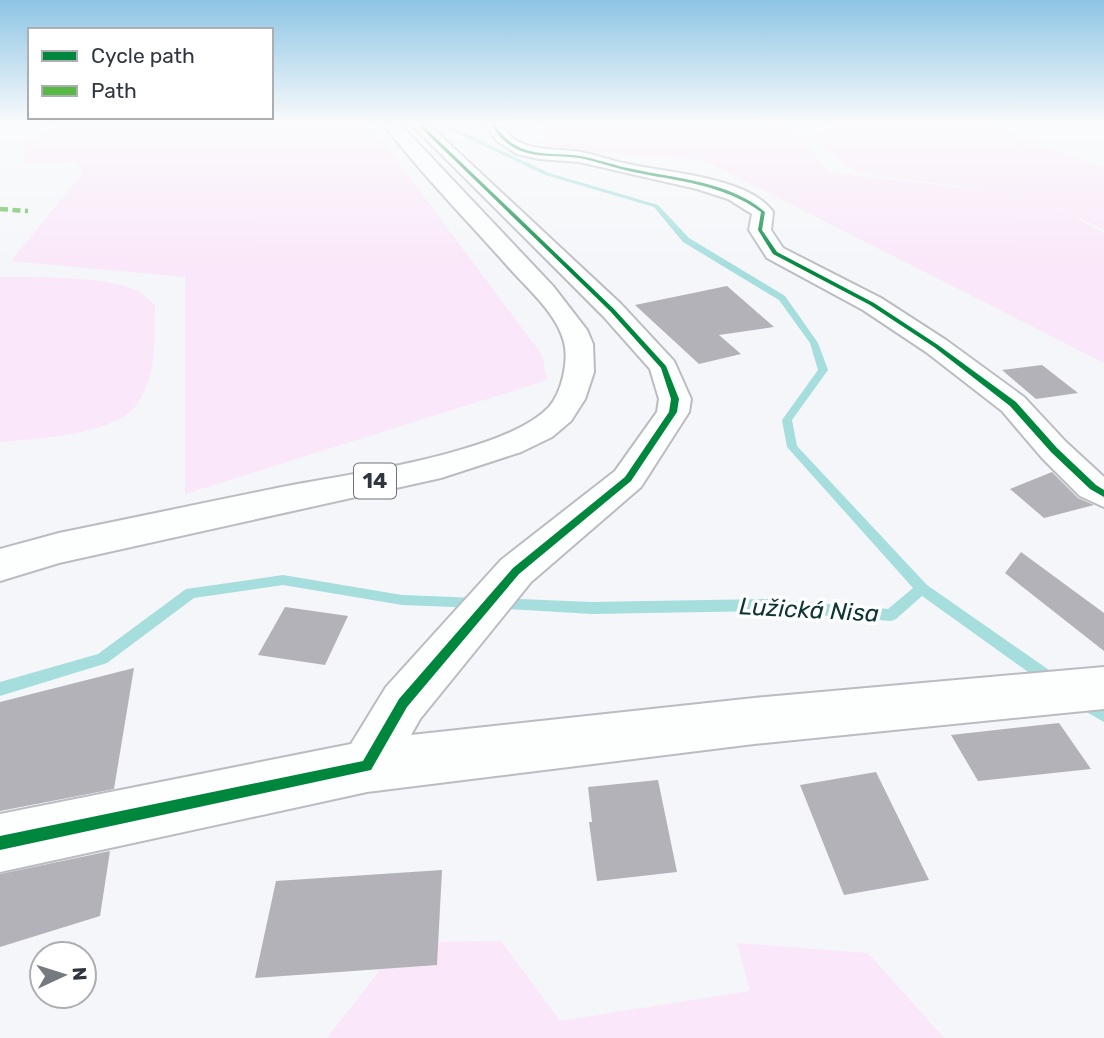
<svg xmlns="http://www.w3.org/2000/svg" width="1104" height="1038" font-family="Rubik,sans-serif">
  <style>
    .green { fill: #fae7f9 }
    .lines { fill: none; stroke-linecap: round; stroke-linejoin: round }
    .stream { fill: #a5dedd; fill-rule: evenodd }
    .building { fill: #b2b2b8 }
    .minor-casing { stroke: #b9bcc1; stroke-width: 4 }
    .primary-casing { stroke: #b9bcc1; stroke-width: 4 }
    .minor { fill: #fdfefe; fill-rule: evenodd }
    .primary { fill: #fdfefe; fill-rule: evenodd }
    .quiet { stroke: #58b947; stroke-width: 4.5; stroke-dasharray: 8 4.5; stroke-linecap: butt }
    .cycleway-casing { stroke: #fff; stroke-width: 4 }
    .cycleway { fill: #00873e; fill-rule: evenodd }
    .labels { text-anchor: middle; stroke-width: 7; stroke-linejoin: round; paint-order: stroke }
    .shield { fill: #fff; stroke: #6e7279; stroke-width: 2 }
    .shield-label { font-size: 21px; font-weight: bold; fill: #30363f }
    .water-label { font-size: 24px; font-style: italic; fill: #0b3433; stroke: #fff }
  </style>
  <rect width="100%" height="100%" fill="#f4f6f9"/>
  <path class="green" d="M 66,122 L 368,122 L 542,355 L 547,380 L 185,494 L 185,277 L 11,261 L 83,173 L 75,162 L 25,165 L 25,142 Z
    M 539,122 L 786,122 L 830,172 L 1024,195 L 859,173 L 805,136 L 832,130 L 828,122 L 992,122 L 1004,131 L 1104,168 L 1104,230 L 1052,205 L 1104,233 L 1104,363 L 704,160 L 553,150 Z
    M 0,277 C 36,277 107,276 138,291 C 145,295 150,301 155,306 C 154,328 156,354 150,375 C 146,388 140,404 130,412 C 102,435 35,439 0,442 Z
    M 501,941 L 560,1021 L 750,991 L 737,943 L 868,953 L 944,1038 L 327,1038 L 402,942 Z"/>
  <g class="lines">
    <path class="stream" d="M 434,122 L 441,122 L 549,173 L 658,205 L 689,238 L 785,296 L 818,343 L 828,370 L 792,420 L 797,446 L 927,585 L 1059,677 L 1062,682 L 1059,687 L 1054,689 L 1049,687 L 922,596 L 896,619 L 891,621 L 768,611 L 592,614 L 492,608 L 490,604 L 492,600 L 497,598 L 592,602 L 768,599 L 888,609 L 913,588 L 787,447 L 782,420 L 818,370 L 810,343 L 779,300 L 683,242 L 654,207 L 545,175 Z
      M 283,575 L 402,595 L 479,598 L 484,599 L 486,603 L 484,607 L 479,608 L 402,605 L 283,585 L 194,598 L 107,663 L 0,696 L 0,682 L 98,654 L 186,589 Z
      M 1084,695 L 1104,706 L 1104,722 L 1078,707 L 1076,702 L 1078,697 Z"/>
  </g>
  <path class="building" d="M 727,286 L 774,327 L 719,335 L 741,354 L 699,364 L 635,305 Z
    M 1042,365 L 1078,393 L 1036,399 L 1002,370 Z
    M 1052,472 L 1078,498 L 1094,505 L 1044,518 L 1010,489 Z
    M 1021,552 L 1104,613 L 1104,651 L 1005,573 Z
    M 285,607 L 348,616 L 325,665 L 258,655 Z
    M 134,668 L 114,789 L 0,811 L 0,702 Z
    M 1059,723 L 1091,769 L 978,781 L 951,735 Z
    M 876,772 L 929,880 L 844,895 L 800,785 Z
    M 658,780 L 677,872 L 597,881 L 589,822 L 592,822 L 588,787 Z
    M 110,851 L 100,916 L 0,947 L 0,874 Z
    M 442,870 L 437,965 L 255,978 L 276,881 Z"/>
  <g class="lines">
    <defs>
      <path id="minor" d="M 409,122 L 426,122 L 621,304 L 674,361 L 691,399 L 689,412 L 641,487 L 531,582 L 420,719 L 411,735 L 754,698 L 1104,667 L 1104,709 L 754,744 L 367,792 L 0,872 L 0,814 L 351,744 L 386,687 L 501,560 L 615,471 L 657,412 L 659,399 L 650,369 L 603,316 Z
        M 484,122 L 500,122 C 516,155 552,147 581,152 C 597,155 612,161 628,164 C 667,173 749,177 773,212 L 771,230 L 783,248 L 881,298 L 946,340 L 1024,397 L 1066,442 L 1104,477 L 1104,507 L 1080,496 L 1042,458 L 1002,411 L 926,352 L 863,310 L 767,258 L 749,230 L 752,214 L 728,199 L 697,189 L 579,162 L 539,159 L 517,154 L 496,140 Z"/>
      <path id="primary" d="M 382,122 L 398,122 L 553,286 L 587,330 L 593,344 L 594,372 L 585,399 L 571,421 L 552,437 L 521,452 L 441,478 L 59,563 L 0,581 L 0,549 L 59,533 C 132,518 204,503 277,488 C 342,475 505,454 549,407 C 562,392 569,361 564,342 C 557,314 529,290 511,270 C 468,221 421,174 382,122 Z"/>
    </defs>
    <use href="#minor" class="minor-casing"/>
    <use href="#primary" class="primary-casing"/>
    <use href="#minor" class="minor"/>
    <use href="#primary" class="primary"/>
    <path class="quiet" d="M 0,209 L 28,211"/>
    <defs>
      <path id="cycleway" d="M 415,122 L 419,122 L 614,309 L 666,366 L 679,399 L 677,412 L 631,481 L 519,574 L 407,707 L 371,770 L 0,850 L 0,836 L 363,761 L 399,699 L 513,568 L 625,477 L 669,412 L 671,399 L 661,368 L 610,311 Z
        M 490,122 L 494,122 C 500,134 509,143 521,148 C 539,156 561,153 580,156 C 598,159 615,166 633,169 C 677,179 729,181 765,212 L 762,230 L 777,252 L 874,303 L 938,345 L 1016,402 L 1057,448 L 1096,485 L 1104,490 L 1104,497 L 1090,489 L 1051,452 L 1010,406 L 934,347 L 870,305 L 773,254 L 758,230 L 761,212 C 723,184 677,181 633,172 C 615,168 598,162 580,158 C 561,155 540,158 521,151 C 508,146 497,136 490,122 Z"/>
    </defs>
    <use href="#cycleway" class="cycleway-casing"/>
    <use href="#cycleway" class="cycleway"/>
  </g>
  <linearGradient id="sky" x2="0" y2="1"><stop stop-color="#8dc5e4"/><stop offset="0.46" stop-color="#fafbfc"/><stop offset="1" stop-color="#fafbfc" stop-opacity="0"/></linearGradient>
  <rect width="1104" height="268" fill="url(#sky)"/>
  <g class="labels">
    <rect class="shield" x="354" y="463.5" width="42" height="35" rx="5"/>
    <g class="shield-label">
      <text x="375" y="488">14</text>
    </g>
    <g class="water-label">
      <text transform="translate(809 610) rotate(3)" y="8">Lužická Nisa</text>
    </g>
  </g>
  <rect x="28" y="28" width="245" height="91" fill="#ffffff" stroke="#acafb2" stroke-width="2"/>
  <rect x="42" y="51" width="35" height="10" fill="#00873e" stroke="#acafb2" stroke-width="2"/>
  <text x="91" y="63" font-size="21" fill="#30363f">Cycle path</text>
  <rect x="42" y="86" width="35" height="10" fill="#58b947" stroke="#acafb2" stroke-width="2"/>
  <text x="91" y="98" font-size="21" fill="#30363f">Path</text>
  <g transform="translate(63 975) rotate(86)"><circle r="33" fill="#ffffff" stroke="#acafb2" stroke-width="2"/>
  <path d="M0-5L12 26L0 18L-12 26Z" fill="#757980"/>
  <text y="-10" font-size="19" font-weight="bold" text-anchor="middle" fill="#30363f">N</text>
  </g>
</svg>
